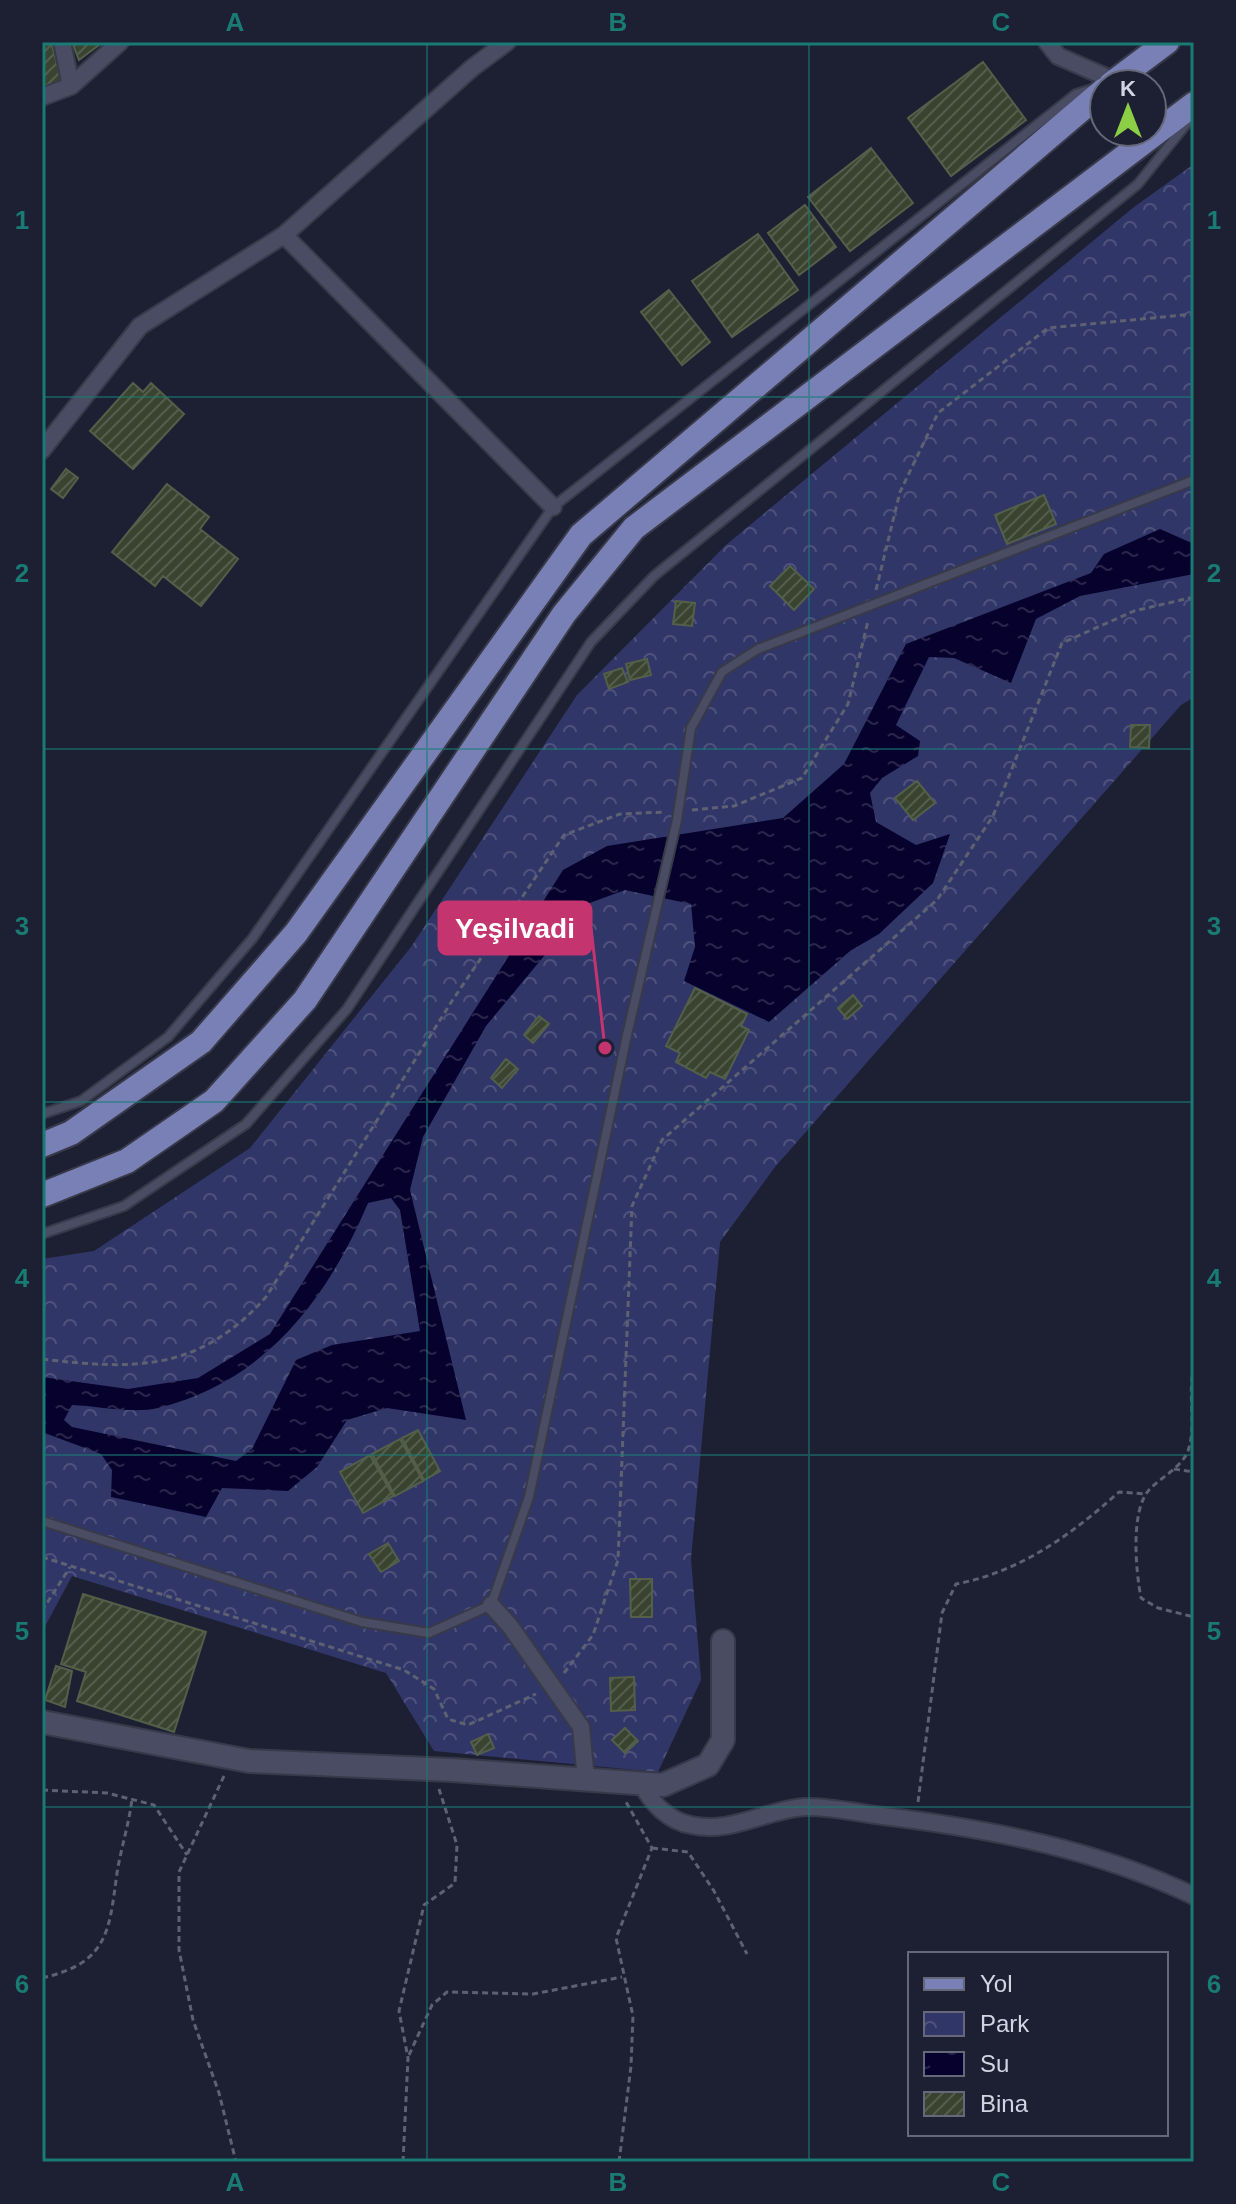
<svg xmlns="http://www.w3.org/2000/svg" width="1236" height="2204" font-family="Helvetica,sans-serif">
  <style>
    .park { fill: url(#park-crowns) }
    .water { fill: url(#water-ripples); fill-rule: evenodd }
    .building { fill: url(#building-hatch); stroke: #535f49; stroke-width: 2 }
    .lines { fill: none; stroke-linecap: round; stroke-linejoin: round }
    .lane-casing { stroke: #383a4a; stroke-width: 12 }
    .street-casing { stroke: #383a4a; stroke-width: 20 }
    .secondary-casing { stroke: #383a4a; stroke-width: 26 }
    .primary-casing { stroke: #383a4a; stroke-width: 28 }
    .path { stroke: #5e6172; stroke-width: 3; stroke-dasharray: 6 4; stroke-linecap: butt }
    .lane { stroke: #494c62; stroke-width: 8 }
    .street { stroke: #494c62; stroke-width: 16 }
    .secondary { stroke: #494c62; stroke-width: 22 }
    .primary { stroke: #7980b5; stroke-width: 24 }
    .grid { fill: none; stroke: #197b74; stroke-width: 2; stroke-opacity: 0.55 }
    .leader { fill: none; stroke: #c4346f; stroke-width: 3 }
    .callout-dot { fill: #c4346f; stroke: #1d2033; stroke-width: 3 }
    .callout { fill: #c4346f; stroke: #c4346f; stroke-width: 3 }
    .callout-label { font-size: 28px; text-anchor: middle; font-weight: bold; fill: #fff }
    .neatline { fill: none; stroke: #197b74; stroke-width: 3 }
    .grid-label { font-size: 26px; text-anchor: middle; font-weight: bold; fill: #197b74 }
  </style>
  <defs>
    <pattern id="park-crowns" width="20" height="18" patternUnits="userSpaceOnUse" patternTransform="scale(2)"><rect width="20" height="18" fill="#313668"/><path d="M2 6a3 3 0 1 1 6 0M12 15a3 3 0 1 1 6 0" fill="none" stroke="#4e527d"/></pattern>
    <pattern id="water-ripples" width="26" height="14" patternUnits="userSpaceOnUse" patternTransform="scale(2)"><rect width="26" height="14" fill="#07012d"/><path d="M2 4q2-2 4 0t4 0M15 11q2-2 4 0t4 0" fill="none" stroke="#2a254b"/></pattern>
    <pattern id="building-hatch" width="6" height="6" patternUnits="userSpaceOnUse" patternTransform="scale(2)"><rect width="6" height="6" fill="#394430"/><path d="M-1 1l2-2M0 6l6-6M5 7l2-2" fill="none" stroke="#555e4e"/></pattern>
  </defs>
  <rect width="100%" height="100%" fill="#1d2033"/>
  <path class="park" d="M 1194,164 L 1194,697 L 1181,705 L 775,1167 L 720,1242 L 691,1559 L 701,1680 L 658,1772 L 434,1751 L 386,1673 L 72,1576 L 42,1632 L 42,1259 L 94,1251 L 250,1148 L 411,947 L 577,695 L 726,545 L 1134,207 Z"/>
  <path class="water" d="M 1160,529 L 1194,544 L 1194,574 L 1080,596 L 1036,619 L 1011,683 L 954,658 L 929,657 L 896,725 L 920,741 L 918,756 L 882,778 L 870,793 L 876,822 L 916,845 L 950,834 L 933,883 L 879,934 L 850,951 L 769,1022 L 684,981 L 695,947 L 691,904 L 625,890 L 587,904 L 486,1026 L 423,1137 L 410,1190 L 466,1420 L 387,1408 L 347,1420 L 317,1467 L 288,1491 L 222,1488 L 206,1517 L 111,1497 L 112,1470 L 101,1454 L 42,1432 L 42,1377 L 128,1389 L 198,1378 L 270,1334 L 563,870 L 607,846 L 783,818 L 844,764 L 906,644 L 1091,573 L 1104,554 ZM 391,1198 L 400,1210 L 420,1331 L 332,1345 L 296,1360 L 252,1449 L 236,1461 L 72,1427 L 64,1420 L 72,1405 C 98,1406 133,1414 158,1408 C 264,1382 327,1300 368,1203 Z"/>
  <path class="building" d="M 42,42 L 51,42 L 62,82 L 42,86 Z
    M 72,42 L 103,42 L 79,60 Z
    M 983,62 L 1026,120 L 951,176 L 908,118 Z
    M 871,148 L 913,203 L 850,251 L 808,197 Z
    M 805,205 L 836,247 L 799,275 L 768,233 Z
    M 758,234 L 798,290 L 732,337 L 692,281 Z
    M 669,290 L 710,342 L 682,365 L 641,312 Z
    M 133,383 L 143,392 L 151,383 L 184,414 L 133,469 L 90,431 Z
    M 66,469 L 78,478 L 63,498 L 51,489 Z
    M 167,484 L 209,517 L 200,529 L 238,559 L 201,606 L 163,576 L 155,586 L 112,552 Z
    M 1044,495 L 1056,524 L 1007,544 L 995,515 Z
    M 790,566 L 814,589 L 794,610 L 770,586 Z
    M 676,601 L 695,603 L 692,626 L 673,624 Z
    M 647,659 L 651,675 L 630,680 L 626,664 Z
    M 622,668 L 628,682 L 609,689 L 604,674 Z
    M 1131,725 L 1150,725 L 1149,748 L 1130,747 Z
    M 917,781 L 935,803 L 913,820 L 895,798 Z
    M 695,988 L 747,1014 L 741,1026 L 749,1030 L 725,1079 L 710,1072 L 706,1078 L 676,1062 L 680,1053 L 666,1046 Z
    M 853,995 L 862,1006 L 847,1019 L 838,1008 Z
    M 539,1016 L 549,1024 L 533,1043 L 524,1035 Z
    M 506,1059 L 518,1069 L 502,1088 L 491,1078 Z
    M 418,1430 L 440,1471 L 424,1480 L 402,1438 Z
    M 400,1439 L 423,1481 L 395,1496 L 372,1454 Z
    M 370,1455 L 393,1496 L 363,1513 L 340,1472 Z
    M 388,1543 L 399,1561 L 381,1572 L 369,1554 Z
    M 630,1579 L 652,1579 L 652,1617 L 631,1617 Z
    M 83,1594 L 206,1632 L 174,1732 L 77,1701 L 86,1672 L 61,1664 Z
    M 56,1666 L 72,1671 L 65,1707 L 45,1700 Z
    M 634,1677 L 635,1710 L 611,1711 L 610,1678 Z
    M 625,1728 L 638,1741 L 625,1753 L 612,1740 Z
    M 488,1734 L 494,1748 L 477,1755 L 471,1742 Z"/>
  <g class="lines">
    <defs>
      <path id="lane" d="M 42,1114 L 81,1101 L 168,1037 L 252,939 L 553,507 L 1076,94 L 1092,89
        M 42,1234 L 124,1206 L 246,1124 L 347,1009 L 591,642 L 654,576 L 1138,184 L 1192,117
        M 42,1521 L 362,1622 L 429,1633 L 491,1605 L 529,1497 L 627,1035 L 677,820 L 691,728 L 722,672 L 758,649 L 1194,480"/>
      <path id="street" d="M 62,42 L 71,86
        M 507,42 L 472,68 L 284,235 L 553,507
        M 1047,42 L 1058,56 L 1115,81
        M 42,97 L 71,86 L 120,42
        M 42,450 L 140,326 L 284,235
        M 491,1605 L 510,1626 L 581,1727 L 586,1780
        M 642,1784 C 651,1803 669,1821 691,1825 C 730,1834 766,1810 804,1807 C 829,1806 858,1813 883,1816 C 990,1829 1096,1849 1194,1896"/>
      <path id="secondary" d="M 42,1722 L 249,1761 L 452,1770 L 663,1785 L 708,1765 L 723,1740 L 723,1641"/>
      <path id="primary" d="M 1111,84 L 1167,42
        M 42,1145 L 71,1133 L 201,1042 L 296,933 L 581,535 L 1104,90
        M 42,1195 L 127,1161 L 214,1101 L 305,1000 L 564,614 L 634,528 L 1194,104"/>
    </defs>
    <use href="#lane" class="lane-casing"/>
    <use href="#street" class="street-casing"/>
    <use href="#secondary" class="secondary-casing"/>
    <use href="#primary" class="primary-casing"/>
    <path class="path" d="M 876,590 L 900,492 L 938,413 L 1048,328 L 1194,314
      M 692,810 L 734,806 L 802,778 L 848,704 L 868,621
      M 42,1359 C 134,1370 199,1372 266,1297 L 452,1001 L 564,835 L 620,814 L 665,812
      M 1194,1366 C 1187,1394 1197,1425 1188,1451 C 1181,1468 1161,1477 1149,1490 C 1130,1511 1136,1572 1141,1598 L 1158,1608 L 1194,1617
      M 1174,1469 L 1194,1472
      M 42,1557 L 404,1670 L 434,1689 L 448,1719 L 468,1725 L 536,1694
      M 42,1611 L 70,1567
      M 564,1673 L 593,1635 L 618,1560 L 632,1206 L 662,1140 L 937,900 L 993,816 L 1062,643 L 1134,611 L 1194,597
      M 224,1776 L 179,1872 L 179,1950 L 193,2020 L 219,2093 L 236,2162
      M 42,1790 L 107,1793 L 154,1805 L 187,1855
      M 918,1802 L 942,1613 L 956,1584 C 1020,1572 1071,1535 1119,1492 L 1146,1494
      M 42,1816 L 42,1823
      M 652,1848 L 688,1852 L 714,1891 L 747,1954
      M 42,1978 C 108,1963 109,1932 117,1873 C 121,1848 129,1824 132,1799
      M 409,2055 L 432,2005 L 447,1992 L 533,1994 L 622,1977
      M 403,2162 L 408,2058 L 399,2011 L 424,1905 L 455,1883 L 457,1845 L 439,1789
      M 619,2162 L 631,2066 L 633,2016 L 616,1938 L 652,1848 L 626,1802"/>
    <use href="#lane" class="lane"/>
    <use href="#street" class="street"/>
    <use href="#secondary" class="secondary"/>
    <use href="#primary" class="primary"/>
  </g>
  <path class="grid" d="M 427,42 L 427,2162M 809,42 L 809,2162M 42,397 L 1194,397M 42,749 L 1194,749M 42,1102 L 1194,1102M 42,1455 L 1194,1455M 42,1807 L 1194,1807"/>
  <path class="leader" d="M605 1048L591 928"/>
  <circle class="callout-dot" cx="605" cy="1048" r="8"/>
  <rect class="callout" x="439" y="902" width="152" height="52" rx="8"/>
  <g class="callout-label">
    <text x="515" y="938">Yeşilvadi</text>
  </g>
  <rect width="1236" height="2204" fill="none" stroke="#1d2033" stroke-width="88"/>
  <rect x="908" y="1952" width="260" height="184" fill="#1d2033" stroke="#656879" stroke-width="2"/>
  <rect x="924" y="1978" width="40" height="12" fill="#7980b5" stroke="#656879" stroke-width="2"/>
  <text x="980" y="1992" font-size="24" fill="#d1d4e1">Yol</text>
  <rect x="924" y="2012" width="40" height="24" fill="url(#park-crowns)" stroke="#656879" stroke-width="2"/>
  <text x="980" y="2032" font-size="24" fill="#d1d4e1">Park</text>
  <rect x="924" y="2052" width="40" height="24" fill="url(#water-ripples)" stroke="#656879" stroke-width="2"/>
  <text x="980" y="2072" font-size="24" fill="#d1d4e1">Su</text>
  <rect x="924" y="2092" width="40" height="24" fill="url(#building-hatch)" stroke="#656879" stroke-width="2"/>
  <text x="980" y="2112" font-size="24" fill="#d1d4e1">Bina</text>
  <g transform="translate(1128 108)"><circle r="38" fill="#1d2033" stroke="#656879" stroke-width="2"/>
  <path d="M0-6L14 30L0 20L-14 30Z" fill="#8cce45"/>
  <text y="-12" font-size="22" font-weight="bold" text-anchor="middle" fill="#d1d4e1">K</text>
  </g>
  <rect x="44" y="44" width="1148" height="2116" class="neatline"/>
  <g class="grid-label">
    <text x="235" y="31">A</text>
    <text x="618" y="31">B</text>
    <text x="1001" y="31">C</text>
    <text x="22" y="229">1</text>
    <text x="1214" y="229">1</text>
    <text x="22" y="582">2</text>
    <text x="1214" y="582">2</text>
    <text x="22" y="935">3</text>
    <text x="1214" y="935">3</text>
    <text x="22" y="1287">4</text>
    <text x="1214" y="1287">4</text>
    <text x="22" y="1640">5</text>
    <text x="1214" y="1640">5</text>
    <text x="22" y="1993">6</text>
    <text x="1214" y="1993">6</text>
    <text x="235" y="2191">A</text>
    <text x="618" y="2191">B</text>
    <text x="1001" y="2191">C</text>
  </g>
</svg>
